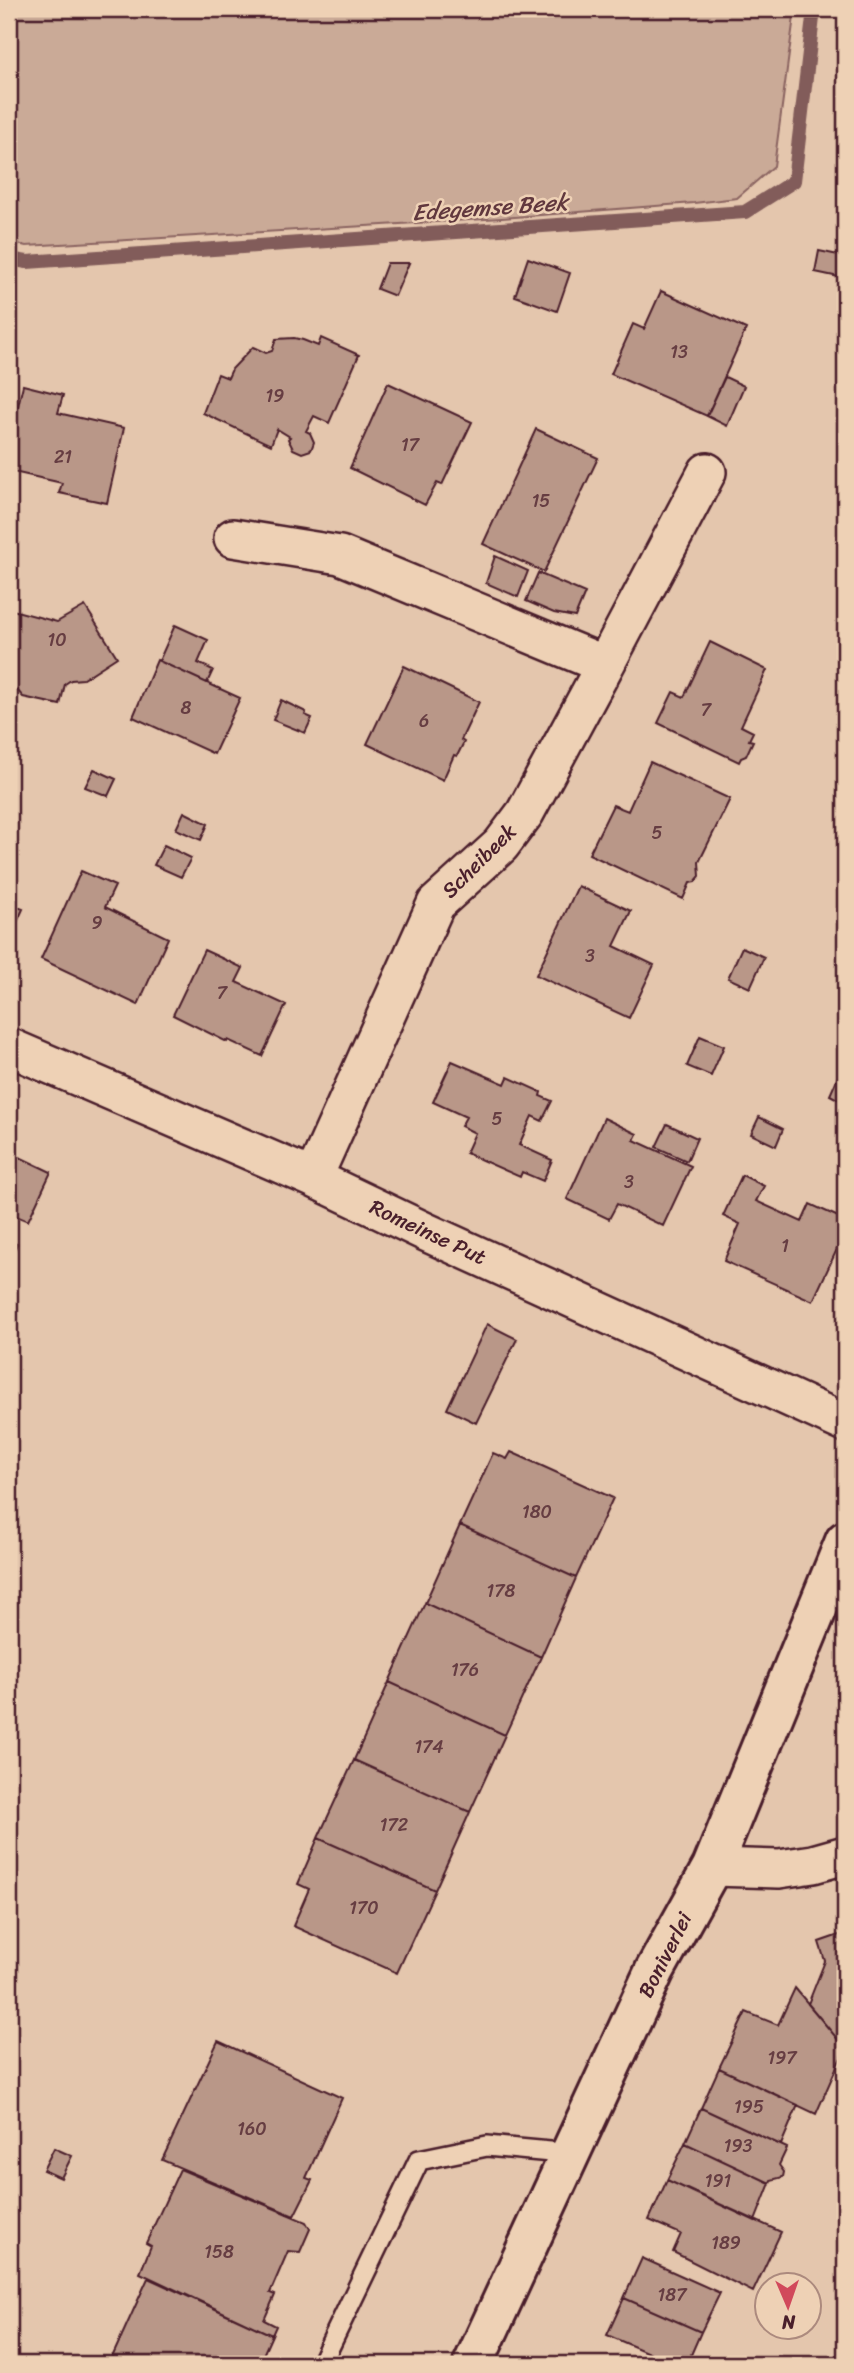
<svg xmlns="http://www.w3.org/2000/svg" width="854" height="2373" font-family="Sriracha,sans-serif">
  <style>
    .green { fill: #caaa97; stroke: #8a6461; stroke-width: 2 }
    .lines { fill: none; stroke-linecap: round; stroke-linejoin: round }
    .stream { stroke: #825c5a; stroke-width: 14 }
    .building { fill: #b99788; stroke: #4a1f2b; stroke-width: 2 }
    .service-casing { stroke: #4a1f2b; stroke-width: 24 }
    .minor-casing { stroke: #4a1f2b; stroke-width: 42 }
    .secondary-casing { stroke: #4a1f2b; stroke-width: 44 }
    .service { stroke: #eed1b5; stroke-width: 19 }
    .minor { stroke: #eed1b5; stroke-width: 37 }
    .secondary { stroke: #eed1b5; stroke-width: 38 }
    .labels { text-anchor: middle; stroke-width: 5; stroke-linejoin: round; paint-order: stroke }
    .number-label { font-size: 18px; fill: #663d42 }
    .street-label { font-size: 21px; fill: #4a1f2b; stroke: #eed1b5 }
    .water-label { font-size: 23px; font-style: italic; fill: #61383e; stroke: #eed1b5 }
  </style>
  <rect width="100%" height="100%" fill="#e4c6ad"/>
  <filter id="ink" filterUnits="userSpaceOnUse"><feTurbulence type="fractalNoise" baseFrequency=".0143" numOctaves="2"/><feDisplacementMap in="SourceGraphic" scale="14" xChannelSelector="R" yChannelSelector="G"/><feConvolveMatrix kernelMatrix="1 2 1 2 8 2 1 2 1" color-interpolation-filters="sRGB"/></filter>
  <g filter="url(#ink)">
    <path class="green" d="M 9,9 L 795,9 L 774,166 L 737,198 L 694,203 L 502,218 L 26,246 L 9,242 Z"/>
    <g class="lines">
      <path class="stream" d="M 9,259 L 27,262 L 745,212 L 794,181 L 814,9"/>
    </g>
    <path class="building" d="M 819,251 L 843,256 L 839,277 L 815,272 Z
      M 528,258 L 570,273 L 557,311 L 515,296 Z
      M 387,263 L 409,263 L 395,296 L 377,289 Z
      M 661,291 L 746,329 L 707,416 L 611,374 L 633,324 L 644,329 Z
      M 294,338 L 303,340 L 318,346 L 321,338 L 359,355 L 329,423 L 314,416 L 306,431 L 310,433 L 314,442 L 311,450 L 302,453 L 293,449 L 288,439 L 290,437 L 277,429 L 271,445 L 203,413 L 218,374 L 228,378 L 232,369 L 253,347 L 266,353 L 272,351 L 276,339 Z
      M 725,377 L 744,386 L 727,426 L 707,416 Z
      M 388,383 L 472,422 L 442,485 L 437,483 L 425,505 L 350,468 Z
      M 23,385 L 63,395 L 58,413 L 124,428 L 107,503 L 59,493 L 62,483 L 9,471 L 9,443 Z
      M 536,429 L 598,458 L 544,572 L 483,544 Z
      M 495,556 L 528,571 L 518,597 L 486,583 Z
      M 538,573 L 585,593 L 575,617 L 554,613 L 526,601 Z
      M 85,606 L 117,657 L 83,679 L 71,680 L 65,684 L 60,705 L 23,697 L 17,690 L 9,688 L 9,609 L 57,622 Z
      M 175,625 L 208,640 L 198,663 L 213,670 L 207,683 L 159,661 Z
      M 710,642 L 767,670 L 741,726 L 753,732 L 749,740 L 753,741 L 746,756 L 741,758 L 739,762 L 658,723 L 673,692 L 684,697 Z
      M 157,660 L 240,698 L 214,754 L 133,717 Z
      M 404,666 L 479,702 L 461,740 L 464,742 L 457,756 L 454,755 L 443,780 L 367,744 Z
      M 281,700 L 306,712 L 305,715 L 312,718 L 305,733 L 273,720 Z
      M 650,762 L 730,799 L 699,862 L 700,876 L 695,882 L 690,883 L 683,899 L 589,854 L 613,805 L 628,811 Z
      M 94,769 L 116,779 L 108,796 L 85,787 Z
      M 184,812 L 208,824 L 201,840 L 176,829 Z
      M 164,845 L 191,858 L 181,877 L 154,865 Z
      M 81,871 L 115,886 L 105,907 L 168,938 L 138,1005 L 41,959 Z
      M 578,886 L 631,911 L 614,946 L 654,965 L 629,1018 L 536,975 Z
      M 9,890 L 16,893 L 12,905 L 23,909 L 9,940 Z
      M 742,947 L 764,957 L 750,988 L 728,978 Z
      M 204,950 L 243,968 L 236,982 L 286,1005 L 262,1056 L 228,1040 L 227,1042 L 173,1015 Z
      M 700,1036 L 724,1046 L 711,1076 L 687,1066 Z
      M 452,1061 L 505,1084 L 508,1077 L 541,1092 L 540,1096 L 552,1101 L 542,1121 L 532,1116 L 519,1145 L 552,1160 L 543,1181 L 522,1172 L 520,1177 L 466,1153 L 475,1133 L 461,1126 L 466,1117 L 433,1102 Z
      M 845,1061 L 845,1119 L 839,1116 L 845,1103 L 830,1095 Z
      M 759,1117 L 783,1129 L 776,1146 L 751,1134 Z
      M 604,1118 L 637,1134 L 634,1140 L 691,1166 L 663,1226 L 617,1204 L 609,1219 L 567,1199 Z
      M 667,1124 L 697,1138 L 687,1161 L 656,1147 Z
      M 9,1152 L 51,1172 L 28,1221 L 9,1213 Z
      M 742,1175 L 764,1186 L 756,1201 L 802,1222 L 810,1204 L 845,1220 L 845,1232 L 813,1301 L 724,1261 L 740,1224 L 723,1216 Z
      M 9,1241 L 17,1244 L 9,1262 Z
      M 487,1324 L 517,1339 L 476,1423 L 447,1409 Z
      M 511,1452 L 613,1498 L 576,1578 L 460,1525 L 493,1453 L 507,1459 Z
      M 460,1525 L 576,1578 L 541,1657 L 425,1603 Z
      M 425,1603 L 541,1657 L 505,1735 L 389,1682 Z
      M 389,1682 L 505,1735 L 470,1812 L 354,1760 Z
      M 354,1760 L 470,1812 L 435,1890 L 318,1838 Z
      M 318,1838 L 435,1890 L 397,1973 L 293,1926 L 309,1889 L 298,1884 Z
      M 845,1933 L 845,2048 L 808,2004 L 825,1961 L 819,1942 Z
      M 795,1988 L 845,2048 L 816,2114 L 719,2068 L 746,2012 L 778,2025 Z
      M 218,2041 L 342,2098 L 306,2178 L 312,2180 L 294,2216 L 162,2160 Z
      M 719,2068 L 798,2105 L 781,2145 L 701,2108 Z
      M 701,2108 L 787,2148 L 779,2165 L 784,2172 L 783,2177 L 771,2180 L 770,2183 L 685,2143 Z
      M 685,2143 L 770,2183 L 755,2221 L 667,2180 Z
      M 54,2148 L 72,2156 L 61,2178 L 43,2170 Z
      M 180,2169 L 306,2222 L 310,2229 L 300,2252 L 288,2251 L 270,2293 L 275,2295 L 264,2320 L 276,2326 L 272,2335 L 140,2273 L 151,2246 L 146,2243 Z
      M 667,2180 L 781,2232 L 753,2292 L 673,2252 L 681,2234 L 649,2220 Z
      M 642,2258 L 720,2293 L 701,2332 L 624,2298 Z
      M 148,2278 L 272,2335 L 259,2364 L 109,2364 Z
      M 624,2298 L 701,2332 L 687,2364 L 674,2364 L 607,2335 Z"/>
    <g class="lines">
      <defs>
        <path id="service" d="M 321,2364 L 419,2160 L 487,2146 L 572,2154"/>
        <path id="minor" d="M 233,538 L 340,555 L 605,665 L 525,813 L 501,845 L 436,904 L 313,1178
          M 605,665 L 707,472
          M 9,1047 L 313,1178 L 426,1232 L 845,1423
          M 712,1867 L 779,1869 L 813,1864 L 845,1855"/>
        <path id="secondary" d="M 473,2364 L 655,1970 L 712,1867 L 845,1541"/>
      </defs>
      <use href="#service" class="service-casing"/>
      <use href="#minor" class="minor-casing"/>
      <use href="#secondary" class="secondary-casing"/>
      <use href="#service" class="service"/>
      <use href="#minor" class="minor"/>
      <use href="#secondary" class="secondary"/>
    </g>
  </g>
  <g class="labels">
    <g class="number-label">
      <text x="679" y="358">13</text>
      <text x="275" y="402">19</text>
      <text x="410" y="451">17</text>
      <text x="63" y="463">21</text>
      <text x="541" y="507">15</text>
      <text x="57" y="646">10</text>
      <text x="186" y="714">8</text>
      <text x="706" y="716">7</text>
      <text x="424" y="727">6</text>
      <text x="657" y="839">5</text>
      <text x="97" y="929">9</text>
      <text x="590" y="962">3</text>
      <text x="222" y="999">7</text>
      <text x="497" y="1125">5</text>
      <text x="629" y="1188">3</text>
      <text x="785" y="1252">1</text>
      <text x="537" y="1518">180</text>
      <text x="501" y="1597">178</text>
      <text x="465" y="1676">176</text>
      <text x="429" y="1753">174</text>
      <text x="394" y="1831">172</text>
      <text x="364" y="1914">170</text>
      <text x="782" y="2064">197</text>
      <text x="749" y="2113">195</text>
      <text x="252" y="2135">160</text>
      <text x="738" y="2152">193</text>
      <text x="718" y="2187">191</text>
      <text x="726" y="2249">189</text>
      <text x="219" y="2258">158</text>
      <text x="672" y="2301">187</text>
    </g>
    <g class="street-label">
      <text transform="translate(479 861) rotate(-45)" y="7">Scheibeek</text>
      <text transform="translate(428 1232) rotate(25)" y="7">Romeinse Put</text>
      <text transform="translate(665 1955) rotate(-63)" y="7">Boniverlei</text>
    </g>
    <g class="water-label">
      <text transform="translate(490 207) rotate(-4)" y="8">Edegemse Beek</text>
    </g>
  </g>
  <rect width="854" height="2373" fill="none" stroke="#eed1b5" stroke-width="35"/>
  <rect x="18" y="18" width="819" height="2338" fill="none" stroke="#4a1f2b" stroke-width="2.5" filter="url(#ink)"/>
  <g transform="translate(788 2306) rotate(178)"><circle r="33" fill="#eed1b5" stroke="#ac8a7e" stroke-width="2"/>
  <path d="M0-5L12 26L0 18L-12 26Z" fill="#d1495b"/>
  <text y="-10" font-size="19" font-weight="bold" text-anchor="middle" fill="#4a1f2b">N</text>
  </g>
</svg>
